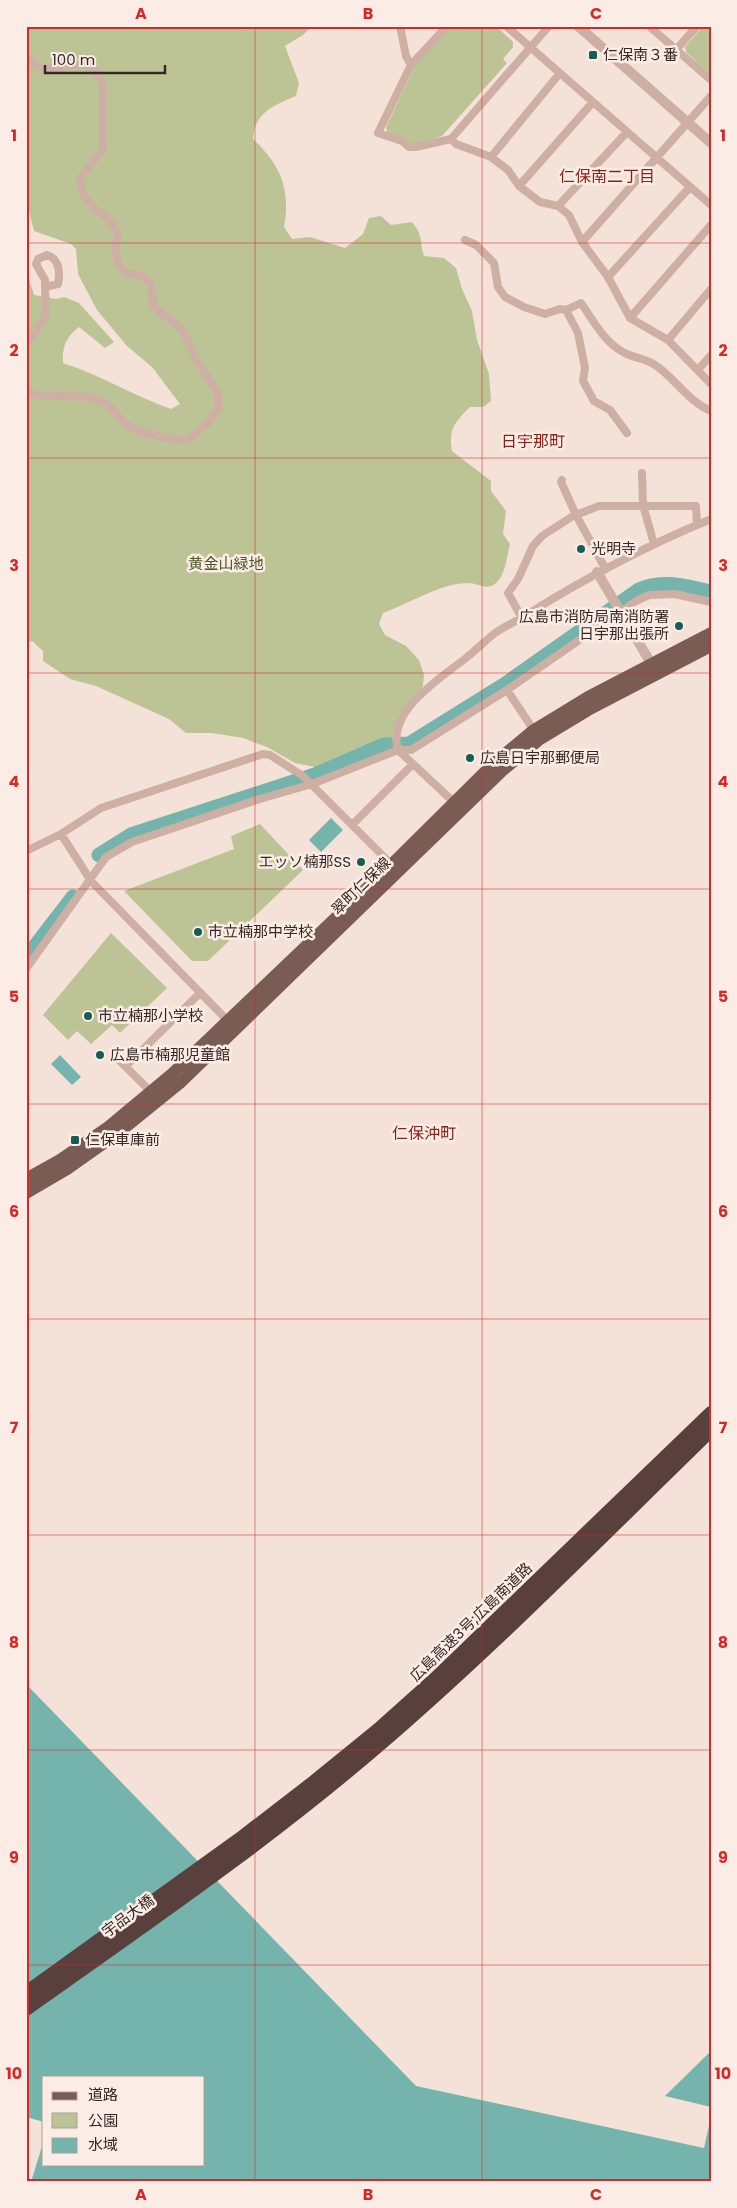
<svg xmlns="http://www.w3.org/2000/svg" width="737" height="2208" font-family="Poppins,'Noto Sans JP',sans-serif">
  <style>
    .green { fill: #bcc496 }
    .water { fill: #74b4ad }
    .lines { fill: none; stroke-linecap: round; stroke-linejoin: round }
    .river { stroke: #74b4ad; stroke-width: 15 }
    .minor { stroke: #cdb0a3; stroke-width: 8 }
    .tertiary { stroke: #cdb0a3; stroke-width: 10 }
    .primary { stroke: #7b5c55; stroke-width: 12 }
    .motorway { stroke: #59403c; stroke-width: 14 }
    .grid { fill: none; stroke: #d62828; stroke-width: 1; stroke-opacity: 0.55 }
    .poi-dot { fill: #175d57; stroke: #fbede5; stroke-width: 2 }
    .labels { text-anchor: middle; stroke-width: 5; stroke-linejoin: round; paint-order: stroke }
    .poi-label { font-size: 15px; fill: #372826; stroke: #fbede5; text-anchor: start }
    .park-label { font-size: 15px; fill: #4d5827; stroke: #fbede5 }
    .street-label { font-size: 15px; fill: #372826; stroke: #fbede5 }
    .neighbourhood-label { font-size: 16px; fill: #8e2116; stroke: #fbede5 }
    .neatline { fill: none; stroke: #d62828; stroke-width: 2 }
    .grid-label { font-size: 16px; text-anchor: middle; font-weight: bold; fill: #d62828 }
  </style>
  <rect width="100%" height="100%" fill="#f4e2d8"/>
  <path class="green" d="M 26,26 L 312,26 L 303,35 L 285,46 L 299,83 L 296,96 C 273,106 255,112 253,139 C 281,165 291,190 284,227 L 292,239 L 310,237 L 345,248 L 363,234 L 369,218 L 381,216 L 391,225 L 412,222 C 424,237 419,240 424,256 L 444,258 L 456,268 L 462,289 L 472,311 L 477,340 L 489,374 L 491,401 L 483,407 L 470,407 C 455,422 448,429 452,451 L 491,481 L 491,491 L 506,511 L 503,534 L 510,544 C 507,555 506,572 498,581 C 487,593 479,582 466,583 C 440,584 408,604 383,613 L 379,624 L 385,635 L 406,646 L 419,660 L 424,675 L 423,686 L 395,727 L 391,742 L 381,744 L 349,760 L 320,768 L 295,763 L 267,747 L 243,738 L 212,733 L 186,733 L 169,719 L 96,686 L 70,679 L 43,661 L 43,651 L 32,641 L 26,643 L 26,269 L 34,295 L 56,299 L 64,297 L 79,303 L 114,342 L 105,348 L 79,327 C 66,337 62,347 63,363 C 101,375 134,396 171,409 L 180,404 L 152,367 L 127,346 L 97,310 L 78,274 L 76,249 L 71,244 L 34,231 L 26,200 Z
    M 451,26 L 496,26 L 513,42 L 513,47 L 503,59 L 507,63 L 442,136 L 415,145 L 387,132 L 386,127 L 415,66 Z
    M 703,26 L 711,26 L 711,75 L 686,52 L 685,47 Z
    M 260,824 L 303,870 L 208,961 L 192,961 L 124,891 L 234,849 L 231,836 Z
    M 111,933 L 167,988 L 120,1033 L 112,1025 L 91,1044 L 77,1031 L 68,1040 L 43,1015 Z"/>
  <path class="water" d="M 331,818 L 343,830 L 321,852 L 309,840 Z
    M 60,1055 L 81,1077 L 72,1085 L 51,1064 Z
    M 26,1684 L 416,2086 L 704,2148 L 711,2117 L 711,2182 L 31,2182 L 44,2140 L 44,2164 L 204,2164 L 204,2077 L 44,2077 L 44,2122 L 26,2117 Z
    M 711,2051 L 711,2107 L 665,2096 Z"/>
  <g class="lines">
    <path class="river" d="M 99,855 L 131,835 L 315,775 L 384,745 L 409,744 L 507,683 L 639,590 C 663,579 686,587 711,592
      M 26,958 L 73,897"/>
    <path class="minor" d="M 400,26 L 406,56 L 411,65 L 378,133 L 402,141 L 409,147 L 416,147 L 451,139 L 456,144 L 491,157 L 508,170 L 519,186 L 540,202 L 558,206 L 569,215 L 582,242 L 608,277 L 630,318 L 668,340 L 711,384
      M 506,26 L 711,205
      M 649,26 L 711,80
      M 676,50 L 697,26
      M 26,56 C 41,77 64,65 86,64 L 96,71 L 103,85 L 103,149 L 80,178 L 83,195 L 95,209 L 109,219 L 118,234 L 115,250 L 118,263 L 126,273 L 142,276 L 151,284 L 153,307 L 181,328 L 196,359 L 217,392 L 219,407 L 209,422 L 188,440 L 175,440 L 138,431 L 126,424 L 107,404 L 90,397 L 34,395 L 26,388
      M 411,65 L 447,26
      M 451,139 L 549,26
      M 491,157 L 560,73
      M 519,186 L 593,102
      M 558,206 L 627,132
      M 465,240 L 476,245 L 494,263 L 498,287 L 505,297 L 524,307 L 545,314 L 560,309 L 566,310 L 578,333 L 585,368 L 583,381 L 594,401 L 610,410 L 627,433
      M 582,242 L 711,96
      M 47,255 C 60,259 60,273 58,284 L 45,287 L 45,280 L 36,264 L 38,259 Z
      M 608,277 L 690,187
      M 566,310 L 581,303 C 593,320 604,342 623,352 C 635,359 647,358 658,367 C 677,381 689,402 711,411
      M 630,318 L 711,225
      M 668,340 L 711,289
      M 26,345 L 46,315 L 45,287
      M 698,370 L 711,355
      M 642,473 L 643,505 L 654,544
      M 562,480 L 561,482 L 576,515 L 605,568
      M 522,618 L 508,593 L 518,579 L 533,546 L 542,536 L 573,516 L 599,506 L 696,506 L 697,525
      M 507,690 L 535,732
      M 457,805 L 398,750 C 386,711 441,678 466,658 C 476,650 485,641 495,633 C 507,625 520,619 531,612 C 589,576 648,545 711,519
      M 352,825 L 413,764
      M 61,834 L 91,881 L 229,1022
      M 26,851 L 61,834 L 101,808 L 263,754 L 270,755 L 303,776 L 393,866
      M 26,969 L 106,857 L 132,842 L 260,799 L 312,784 L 398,750 L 411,750 L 507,690 L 636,601 L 649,595 L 675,594 L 711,602
      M 114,1055 L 151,1092
      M 126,1066 L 200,993"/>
    <path class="tertiary" d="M 578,26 L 711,143
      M 597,572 L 655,670"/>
    <path class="primary" d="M 26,1179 L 60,1160 L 107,1128 L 173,1073 L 391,865 L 494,763 L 534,730 L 588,697 L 711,633
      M 26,1193 L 67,1169 L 118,1133 L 181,1082 L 502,771 L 540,739 L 588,710 L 711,646"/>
    <path class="motorway" d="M 26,1993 L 240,1839 L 314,1782 L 378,1730 L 435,1679 L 711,1413
      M 26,2009 C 149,1922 273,1837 387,1738 C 499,1641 604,1534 711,1430"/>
  </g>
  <path class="grid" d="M 255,26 L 255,2182M 482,26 L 482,2182M 26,243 L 711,243M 26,458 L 711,458M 26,673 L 711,673M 26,889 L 711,889M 26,1104 L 711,1104M 26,1319 L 711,1319M 26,1535 L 711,1535M 26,1750 L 711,1750M 26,1965 L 711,1965"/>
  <g class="poi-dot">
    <rect x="588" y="50" width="10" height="10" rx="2.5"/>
    <circle cx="581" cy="549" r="5"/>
    <circle cx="679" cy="626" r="5"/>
    <circle cx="470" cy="758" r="5"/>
    <circle cx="361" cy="862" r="5"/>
    <circle cx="198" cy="932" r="5"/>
    <circle cx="88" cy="1016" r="5"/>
    <circle cx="100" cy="1055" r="5"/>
    <rect x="70" y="1135" width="10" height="10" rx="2.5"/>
  </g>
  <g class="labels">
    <g class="poi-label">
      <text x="603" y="60">仁保南３番</text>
      <text x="591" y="554">光明寺</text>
      <text x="669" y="622" text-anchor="end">広島市消防局南消防署<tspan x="669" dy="17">日宇那出張所</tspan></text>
      <text x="480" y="763">広島日宇那郵便局</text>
      <text x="351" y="867" text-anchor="end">エッソ楠那SS</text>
      <text x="208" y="937">市立楠那中学校</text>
      <text x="98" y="1021">市立楠那小学校</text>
      <text x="110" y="1060">広島市楠那児童館</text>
      <text x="85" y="1145">仁保車庫前</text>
    </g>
    <g class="park-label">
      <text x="226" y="569">黄金山緑地</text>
    </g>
    <g class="street-label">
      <text transform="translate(361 886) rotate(-44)" y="5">翠町仁保線</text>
      <text transform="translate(471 1622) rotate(-44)" y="5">広島高速3号;広島南道路</text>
      <text transform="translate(128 1916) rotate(-36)" y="5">宇品大橋</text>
    </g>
    <g class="neighbourhood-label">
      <text x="607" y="182">仁保南二丁目</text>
      <text x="533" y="447">日宇那町</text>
      <text x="424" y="1139">仁保沖町</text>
    </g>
  </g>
  <rect width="737" height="2208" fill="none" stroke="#fbede5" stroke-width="55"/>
  <rect x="42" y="2076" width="162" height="90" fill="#fbede5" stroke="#ad9e99"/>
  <rect x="52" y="2092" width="25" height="8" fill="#7b5c55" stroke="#ad9e99"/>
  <text x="88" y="2100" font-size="15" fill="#372826">道路</text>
  <rect x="52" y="2113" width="25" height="15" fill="#bcc496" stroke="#ad9e99"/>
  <text x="88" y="2126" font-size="15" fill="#372826">公園</text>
  <rect x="52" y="2138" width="25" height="15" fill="#74b4ad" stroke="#ad9e99"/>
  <text x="88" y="2150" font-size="15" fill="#372826">水域</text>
  <path d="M45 65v8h120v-8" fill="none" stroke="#372826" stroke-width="2.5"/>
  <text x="52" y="65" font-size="15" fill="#372826" stroke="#fbede5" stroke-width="4" paint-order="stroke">100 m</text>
  <rect x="28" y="28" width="682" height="2152" class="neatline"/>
  <g class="grid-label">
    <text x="141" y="19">A</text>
    <text x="368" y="19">B</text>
    <text x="596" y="19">C</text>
    <text x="14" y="141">1</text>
    <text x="723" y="141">1</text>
    <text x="14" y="356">2</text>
    <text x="723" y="356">2</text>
    <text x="14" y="571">3</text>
    <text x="723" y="571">3</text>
    <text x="14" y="787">4</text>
    <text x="723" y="787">4</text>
    <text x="14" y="1002">5</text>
    <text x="723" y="1002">5</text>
    <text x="14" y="1217">6</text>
    <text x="723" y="1217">6</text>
    <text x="14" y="1433">7</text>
    <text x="723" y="1433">7</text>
    <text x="14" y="1648">8</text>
    <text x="723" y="1648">8</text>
    <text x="14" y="1863">9</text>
    <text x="723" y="1863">9</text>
    <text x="14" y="2079">10</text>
    <text x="723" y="2079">10</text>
    <text x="141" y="2200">A</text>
    <text x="368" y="2200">B</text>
    <text x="596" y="2200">C</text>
  </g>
</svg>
